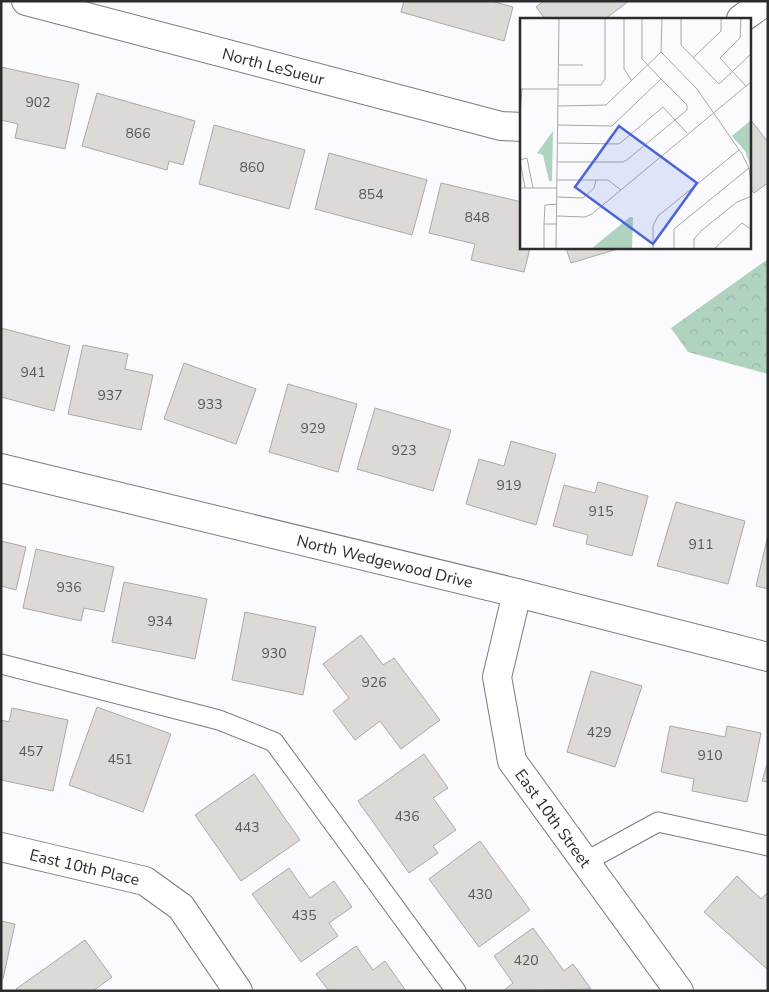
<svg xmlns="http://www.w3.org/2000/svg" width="769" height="992" font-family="'Nunito Sans',sans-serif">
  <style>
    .park { fill: url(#park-crowns) }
    .pitch { fill: #b0d3c0 }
    .building { fill: #ddd9d7; stroke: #ada8a7 }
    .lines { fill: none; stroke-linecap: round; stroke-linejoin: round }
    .lane-casing { stroke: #7c7b7f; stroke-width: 21 }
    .street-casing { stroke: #7c7b7f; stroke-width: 30 }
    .lane { stroke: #fff; stroke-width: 19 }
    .street { stroke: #fff; stroke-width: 28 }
    .labels { text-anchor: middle; stroke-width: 4; stroke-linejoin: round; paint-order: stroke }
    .number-label { font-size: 14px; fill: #585758 }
    .street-label { font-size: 16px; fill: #2c2c2d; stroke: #fbfbff }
    .inset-road { fill: none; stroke: #a8a8ab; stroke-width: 1 }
    .view { fill: #4a65d9; fill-opacity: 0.15; stroke: #4a65d9; stroke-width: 2.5 }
    .inset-edge { fill: none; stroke: #2c2c2d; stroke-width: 2.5 }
  </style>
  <defs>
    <pattern id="park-crowns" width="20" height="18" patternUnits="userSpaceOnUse" patternTransform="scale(1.25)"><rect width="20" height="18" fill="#b0d3c0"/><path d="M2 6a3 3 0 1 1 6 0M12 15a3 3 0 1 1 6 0" fill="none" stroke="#98b5a5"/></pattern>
  </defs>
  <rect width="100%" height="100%" fill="#fbfbff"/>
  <path class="park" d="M 768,259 L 768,374 L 688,352 L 671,328 Z"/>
  <path class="pitch" d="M 768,313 L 768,336 L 757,321 Z"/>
  <path class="building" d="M 404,1 L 491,1 L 513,7 L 504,41 L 401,12 Z
    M 544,1 L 629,1 L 605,19 L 545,19 L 536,7 Z
    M 1,67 L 79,84 L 65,149 L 15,138 L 18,124 L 1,120 Z
    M 97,93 L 195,121 L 183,165 L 169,161 L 167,170 L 82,146 Z
    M 750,119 L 768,142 L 768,183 L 754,193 L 750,189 Z
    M 214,125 L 305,150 L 289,209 L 199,184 Z
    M 329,153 L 427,180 L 412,235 L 315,209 Z
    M 441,183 L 522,202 L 522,248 L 530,248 L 524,272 L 471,260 L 475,244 L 429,233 Z
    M 566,248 L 621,248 L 571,263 Z
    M 1,328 L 70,346 L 54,411 L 1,397 Z
    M 83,345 L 128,354 L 125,369 L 153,375 L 141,430 L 68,414 Z
    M 184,363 L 256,389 L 236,444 L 164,419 Z
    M 288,384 L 357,404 L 338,472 L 269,452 Z
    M 375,408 L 451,430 L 433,491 L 357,469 Z
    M 511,441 L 556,454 L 536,525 L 466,504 L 479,459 L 504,466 Z
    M 598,482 L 648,496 L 632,556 L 586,544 L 588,535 L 553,526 L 564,485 L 595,493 Z
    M 676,502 L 745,521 L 728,584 L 657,566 Z
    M 768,535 L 768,589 L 756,586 Z
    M 1,541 L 26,547 L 16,590 L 1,586 Z
    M 36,549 L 114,567 L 104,612 L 84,608 L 81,621 L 23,608 Z
    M 124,582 L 207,599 L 195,659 L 112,642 Z
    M 245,612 L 316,627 L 303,695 L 232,680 Z
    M 361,635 L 383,665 L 394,658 L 440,720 L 401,749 L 380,721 L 355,740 L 333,711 L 349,698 L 323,664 Z
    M 591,671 L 642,686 L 615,767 L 567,752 Z
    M 97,707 L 171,734 L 143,812 L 69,785 Z
    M 12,708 L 68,720 L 53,791 L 1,780 L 1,720 L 9,722 Z
    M 670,726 L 725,737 L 727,726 L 761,733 L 747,802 L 692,791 L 694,779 L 661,772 Z
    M 424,754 L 448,788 L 433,798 L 456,830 L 433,846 L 438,853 L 409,873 L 358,801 Z
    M 768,761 L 768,782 L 762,781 Z
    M 254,774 L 300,840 L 241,881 L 195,815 Z
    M 480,841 L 530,910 L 479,947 L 429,879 Z
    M 289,868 L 310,898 L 334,881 L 352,907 L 329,923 L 338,936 L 301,962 L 252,894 Z
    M 737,876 L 761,899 L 768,892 L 768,970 L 704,912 Z
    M 1,921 L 15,924 L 3,979 L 1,978 Z
    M 533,928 L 564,971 L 573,964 L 591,989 L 503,991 L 513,983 L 494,956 Z
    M 85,940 L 112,977 L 93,991 L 17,991 L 16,989 Z
    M 356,946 L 373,970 L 385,961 L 406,991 L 329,991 L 316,974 Z"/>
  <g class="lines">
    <defs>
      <path id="lane" d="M 1,664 L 219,720 L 274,742 L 456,991
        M 585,862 L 658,822 L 768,846"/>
      <g id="street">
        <path id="s1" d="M 26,1 L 501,126 L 522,127"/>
        <path d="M 741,19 L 766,1"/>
        <path id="s2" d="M 1,468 L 517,593 L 768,657"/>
        <path id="s3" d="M 517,593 L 497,677 L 512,761 L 679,991"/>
        <path id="s4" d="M 1,847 L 145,881 L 181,907 L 238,991"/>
      </g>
    </defs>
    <use href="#lane" class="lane-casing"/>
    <use href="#street" class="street-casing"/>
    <use href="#lane" class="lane"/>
    <use href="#street" class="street"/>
  </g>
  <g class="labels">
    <g class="number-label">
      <text x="38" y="107">902</text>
      <text x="138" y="138">866</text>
      <text x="252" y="172">860</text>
      <text x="371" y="199">854</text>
      <text x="477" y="222">848</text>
      <text x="33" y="377">941</text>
      <text x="110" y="400">937</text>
      <text x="210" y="409">933</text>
      <text x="313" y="433">929</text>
      <text x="404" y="455">923</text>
      <text x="509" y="490">919</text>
      <text x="601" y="516">915</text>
      <text x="701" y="549">911</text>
      <text x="69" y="592">936</text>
      <text x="160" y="626">934</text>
      <text x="274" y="658">930</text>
      <text x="374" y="687">926</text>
      <text x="599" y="737">429</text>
      <text x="31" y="756">457</text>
      <text x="710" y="760">910</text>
      <text x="120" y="764">451</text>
      <text x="407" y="821">436</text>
      <text x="247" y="832">443</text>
      <text x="480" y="899">430</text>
      <text x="304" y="920">435</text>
      <text x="526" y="965">420</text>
    </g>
    <g class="street-label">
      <text dy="6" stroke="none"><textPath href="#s1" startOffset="256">North LeSueur</textPath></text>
      <text dy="6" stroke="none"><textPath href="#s2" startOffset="395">North Wedgewood Drive</textPath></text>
      <text dy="6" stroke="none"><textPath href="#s3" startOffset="242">East 10th Street</textPath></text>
      <text dy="6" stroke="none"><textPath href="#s4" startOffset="86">East 10th Place</textPath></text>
    </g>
  </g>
  <g transform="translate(520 18)">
    <rect width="231" height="231" fill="#fbfbff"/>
    <path d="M 231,102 L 231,149 L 225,133 L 212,118 Z" fill="#b0d3c0"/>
    <path d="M 33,113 L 32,163 L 29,163 L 23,137 L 17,135 ZM 110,199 L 113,199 L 112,231 L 71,231 Z" fill="#b0d3c0"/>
    <path class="inset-road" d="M 104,0 L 104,51 L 112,63M 142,0 L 141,34 L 177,71 L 222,136 L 229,150 L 232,171M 161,0 L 161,27 L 199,66 L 232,35M 221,0 L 220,20 L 200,40 L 226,68M 173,40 L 201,13 L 201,0M 39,47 L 63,47M 38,67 L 81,67 L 85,61 L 85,0M 0,71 L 38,71M 38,88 L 86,87 L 141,34M 0,97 L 2,71M 38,107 L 92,108 L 141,61 L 122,41 L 122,0M 38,125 L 99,126 L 143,89 L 167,115M 37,144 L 103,144 L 108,141 L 167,92 L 167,87 L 141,61M 37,162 L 88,162 L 101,172M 0,170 L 37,170M 5,170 L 0,142 L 7,140 L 13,170M 37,179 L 63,180 L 74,170 L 76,162M 37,198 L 65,199 L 72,196 L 232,63M 24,206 L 25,187 L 37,186M 24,231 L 24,206 L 37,206M 36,231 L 39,0M 133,231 L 133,208 L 138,198 L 219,132M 154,231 L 154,211 L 229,150M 174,231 L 174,221 L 182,212 L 217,184 L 232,178M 194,231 L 222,205 L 232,212"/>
    <path class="view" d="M 99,108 L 177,165 L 133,226 L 55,169 Z"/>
    <rect width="231" height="231" class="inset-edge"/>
  </g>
  <rect width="769" height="992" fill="none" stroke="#2c2c2d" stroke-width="5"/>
</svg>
